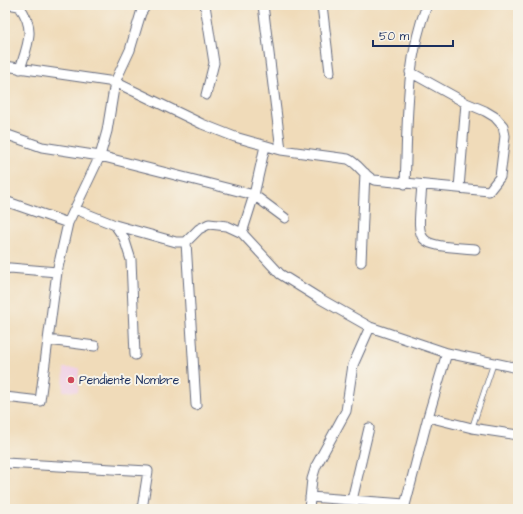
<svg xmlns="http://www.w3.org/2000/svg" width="523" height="514" font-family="'Architects Daughter',sans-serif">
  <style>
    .built { fill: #f0d0e5 }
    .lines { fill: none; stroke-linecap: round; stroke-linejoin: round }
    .lane-casing { stroke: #666b7e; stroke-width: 6 }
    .street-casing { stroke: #666b7e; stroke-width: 11 }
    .lane { stroke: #fff; stroke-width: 4.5 }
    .street { stroke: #fff; stroke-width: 9 }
    .poi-dot { fill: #d1495b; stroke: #f7f3e8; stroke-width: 1.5 }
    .labels { text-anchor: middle; stroke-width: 4; stroke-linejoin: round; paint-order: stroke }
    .poi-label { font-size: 12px; fill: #1b2f5e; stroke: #f7f3e8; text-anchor: start }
  </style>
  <rect width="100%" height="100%" fill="#f7f3e8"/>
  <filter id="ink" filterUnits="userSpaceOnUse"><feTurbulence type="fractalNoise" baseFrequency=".025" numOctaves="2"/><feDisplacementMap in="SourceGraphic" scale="8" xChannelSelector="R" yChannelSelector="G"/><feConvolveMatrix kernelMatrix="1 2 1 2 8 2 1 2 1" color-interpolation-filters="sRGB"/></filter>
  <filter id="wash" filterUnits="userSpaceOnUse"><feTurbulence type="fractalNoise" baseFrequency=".012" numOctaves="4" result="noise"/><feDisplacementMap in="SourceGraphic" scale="16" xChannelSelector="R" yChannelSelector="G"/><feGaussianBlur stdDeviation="0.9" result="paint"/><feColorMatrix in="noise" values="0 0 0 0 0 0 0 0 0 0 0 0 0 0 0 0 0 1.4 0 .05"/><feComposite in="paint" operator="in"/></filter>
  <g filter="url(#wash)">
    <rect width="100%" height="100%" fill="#f0dbb9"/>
    <path class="built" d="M 64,368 L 79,368 L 78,392 L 63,391 Z"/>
  </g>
  <g filter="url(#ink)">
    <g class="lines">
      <defs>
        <path id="lane" d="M 472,428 L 494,362"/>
        <path id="street" d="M 13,5 L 19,6 C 36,28 28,44 20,69
          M 205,5 L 214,63 L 206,95
          M 263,5 L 281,150
          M 322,5 L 330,72
          M 5,66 L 115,82 L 202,124 L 235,137 L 281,150 L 348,159 C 359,164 363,175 374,180 L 489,191 L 500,177 L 505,136 L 503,126 L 495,117 L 485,111 L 466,103 L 410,72
          M 5,134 L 42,147 L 100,156 L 254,195 L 285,218
          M 405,184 C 408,124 405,61 427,5
          M 422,185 C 417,247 413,244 475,249
          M 459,188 L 466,103
          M 5,201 L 68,223
          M 75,209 L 115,225 L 176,242 L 186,242 L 199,229 L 209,224 L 227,226 L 242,233 L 280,274 L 317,297 L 370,327 L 447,353 L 518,368
          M 115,225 L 124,238 L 131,260 L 135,355
          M 242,233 L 254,195 L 265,146
          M 186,242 L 196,405
          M 361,262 L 365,173
          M 5,269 L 10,268 L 57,272 L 68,223 L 100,156 L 107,131 L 115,82 L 130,50 L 141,13 L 146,5
          M 48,340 L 95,346
          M 5,397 L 40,401 L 57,272
          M 428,417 L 472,428 L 518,435
          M 5,463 L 148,471 L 142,509
          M 310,497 L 405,504
          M 352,500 L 369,428
          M 309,509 L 312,479 L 316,466 L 346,411 L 353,365 L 370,327
          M 404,509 L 428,417 L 447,353"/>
      </defs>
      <use href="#lane" class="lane-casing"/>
      <use href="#street" class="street-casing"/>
      <use href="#lane" class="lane"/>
      <use href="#street" class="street"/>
    </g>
  </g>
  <circle class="poi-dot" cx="71" cy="380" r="4"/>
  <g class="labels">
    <g class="poi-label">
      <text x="79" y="384">Pendiente Nombre</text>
    </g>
  </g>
  <rect width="523" height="514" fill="none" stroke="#f7f3e8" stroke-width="20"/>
  <path d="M373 40v6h80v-6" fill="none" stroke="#1b2f5e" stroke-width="2"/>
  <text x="379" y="40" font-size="12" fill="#1b2f5e" stroke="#f7f3e8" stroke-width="3" paint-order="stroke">50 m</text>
</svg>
